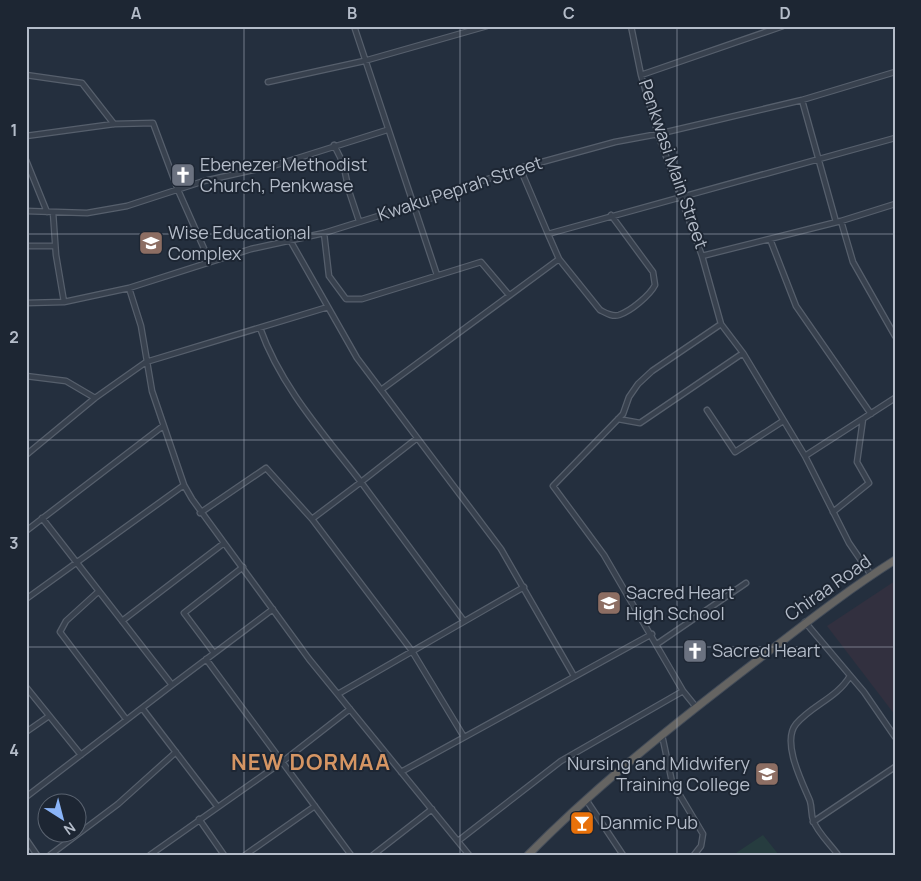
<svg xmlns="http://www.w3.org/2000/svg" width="921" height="881" font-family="Manrope,sans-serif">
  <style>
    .medical { fill: #32303f }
    .green { fill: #263c3f }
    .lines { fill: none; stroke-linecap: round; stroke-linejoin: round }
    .minor-casing { stroke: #565f6c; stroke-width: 7 }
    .trunk-casing { stroke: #434c59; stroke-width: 9 }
    .minor { stroke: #38414e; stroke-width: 4.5 }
    .trunk { stroke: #656462; stroke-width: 7 }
    .grid { fill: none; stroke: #b4bcc9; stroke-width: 1; stroke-opacity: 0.55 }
    .labels { text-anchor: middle; stroke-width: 4; stroke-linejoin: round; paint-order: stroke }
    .street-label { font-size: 18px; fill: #b4bcc9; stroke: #1d2633 }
    .poi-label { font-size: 18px; fill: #b4bcc9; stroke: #1d2633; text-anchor: start }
    .district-label { font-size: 22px; font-weight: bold; letter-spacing: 1px; fill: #d59563; stroke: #1d2633 }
    .neatline { fill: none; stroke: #b4bcc9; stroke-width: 2 }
    .grid-label { font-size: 16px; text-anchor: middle; font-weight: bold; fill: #b4bcc9 }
  </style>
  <rect width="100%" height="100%" fill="#242f3e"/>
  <path class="medical" d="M 895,581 L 895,715 L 827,626 Z"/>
  <path class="green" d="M 763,835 L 779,855 L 733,855 Z"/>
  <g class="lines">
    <defs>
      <path id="minor" d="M 354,26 L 437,275
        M 631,26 L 641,75 L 658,134 L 702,256 L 841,221 L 895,204
        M 26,75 L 82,83 L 114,124
        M 641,75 L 783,26
        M 268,82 L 364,61 L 487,26
        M 802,100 L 836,222
        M 26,136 L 114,124 L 153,123 L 178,190 L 210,262
        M 334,145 L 343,163 L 349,191 L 359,221
        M 26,160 L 47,212
        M 520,168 L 548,234 L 895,138
        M 26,211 L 87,213 L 127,206 L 204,181 L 276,165 L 387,130
        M 53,212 L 56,255 L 64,302
        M 841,221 L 853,262 L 895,336
        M 324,233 L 329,276 L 346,299 L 362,299 L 481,262 L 509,295
        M 770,239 L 796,306 L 871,414
        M 290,240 L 357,358 L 501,549 L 574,676
        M 26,246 L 55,246
        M 702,256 L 721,324 L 743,353 L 805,456 L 849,543 L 871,575
        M 559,259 L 600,310 C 606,313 612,317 619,315 C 631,311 650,295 655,285 L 653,272 L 611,215
        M 129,288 L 141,326 L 152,391 L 184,485 L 192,499 L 309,659 L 469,855
        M 26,303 L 64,302 L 129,288 L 251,249 L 324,233 L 391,212 L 520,168 L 615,142 L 658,134 L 802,100 L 895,72
        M 260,328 C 281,387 323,433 361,482 L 416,439
        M 26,376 L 66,381 L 95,398
        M 381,390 L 559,259 L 548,234
        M 707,410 L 735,452 L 783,421
        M 618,419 L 640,423 L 743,353
        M 26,455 L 95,398 L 146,362 L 328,307
        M 805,456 L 895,398
        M 833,512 L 869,483 L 857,462 L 863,419
        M 200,513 L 266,468 L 312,519
        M 42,518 L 172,685 L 273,609
        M 26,531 L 163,426
        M 99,591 L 66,621 L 60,632 L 126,719
        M 26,599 L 184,485
        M 122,621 L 224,543
        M 464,621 L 361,482 L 312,519 L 412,651 L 464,737
        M 805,622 L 864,692 L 895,737
        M 657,644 L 746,583
        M 214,653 L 184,613 L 243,567
        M 206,659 L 351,855
        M 26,687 L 81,755
        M 338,694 L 524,587
        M 696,707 L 683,691 L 604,555 L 553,486 L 623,414 L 629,397 L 638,384 L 652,371 L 721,324
        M 142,708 L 217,806
        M 26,732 L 49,716
        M 662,735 L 672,782 L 703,834 L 701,846 L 694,855
        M 401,772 L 652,634
        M 26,797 L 172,685
        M 587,801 L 623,855
        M 199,819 L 224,855
        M 813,822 L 895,767
        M 26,839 L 37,855
        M 458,841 L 561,761 L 683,691
        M 50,855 L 118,804 L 176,752
        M 150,855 L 282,762 L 350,709
        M 245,855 L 315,806
        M 373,855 L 432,809
        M 838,855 C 831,845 817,832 813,820 C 811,814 812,808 810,801 C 803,784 781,742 796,724 C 812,705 837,698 850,676"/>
      <path id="trunk" d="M 528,855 C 594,788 668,729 742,672 C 792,634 841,594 895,560"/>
    </defs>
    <use href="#minor" class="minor-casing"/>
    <use href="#trunk" class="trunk-casing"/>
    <use href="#minor" class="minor"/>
    <use href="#trunk" class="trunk"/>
  </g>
  <path class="grid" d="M 244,26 L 244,855M 460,26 L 460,855M 677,26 L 677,855M 26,234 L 895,234M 26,440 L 895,440M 26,647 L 895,647"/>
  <defs>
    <symbol id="church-square" viewBox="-11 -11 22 22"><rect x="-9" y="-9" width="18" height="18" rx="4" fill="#6b7280" stroke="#1d2633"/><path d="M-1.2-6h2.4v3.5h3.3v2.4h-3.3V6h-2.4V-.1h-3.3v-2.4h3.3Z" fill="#fff"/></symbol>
    <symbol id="school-square" viewBox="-11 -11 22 22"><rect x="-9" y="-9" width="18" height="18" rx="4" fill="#8d6e63" stroke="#1d2633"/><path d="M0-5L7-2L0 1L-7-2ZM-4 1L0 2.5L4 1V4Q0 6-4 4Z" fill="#fff"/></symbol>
    <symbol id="bar-square" viewBox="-11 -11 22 22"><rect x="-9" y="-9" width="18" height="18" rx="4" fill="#e8710a" stroke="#1d2633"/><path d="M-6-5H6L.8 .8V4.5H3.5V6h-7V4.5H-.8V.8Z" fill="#fff"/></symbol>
  </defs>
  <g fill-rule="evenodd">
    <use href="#church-square" x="169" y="161" width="28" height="28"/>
    <use href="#school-square" x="137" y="229" width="28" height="28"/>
    <use href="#school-square" x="595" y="589" width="28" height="28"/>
    <use href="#church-square" x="681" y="637" width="28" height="28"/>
    <use href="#school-square" x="753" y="760" width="28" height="28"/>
    <use href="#bar-square" x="568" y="809" width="28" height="28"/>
  </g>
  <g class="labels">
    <g class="street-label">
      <text transform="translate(673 164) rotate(71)" y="6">Penkwasi Main Street</text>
      <text transform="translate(460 189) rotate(-18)" y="6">Kwaku Peprah Street</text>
      <text transform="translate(828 588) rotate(-35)" y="6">Chiraa Road</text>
    </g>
    <g class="poi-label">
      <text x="200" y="171">Ebenezer Methodist<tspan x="200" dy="21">Church, Penkwase</tspan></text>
      <text x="168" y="239">Wise Educational<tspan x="168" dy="21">Complex</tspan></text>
      <text x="626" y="599">Sacred Heart<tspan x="626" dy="21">High School</tspan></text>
      <text x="712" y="657">Sacred Heart</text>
      <text x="750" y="770" text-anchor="end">Nursing and Midwifery<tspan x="750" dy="21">Training College</tspan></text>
      <text x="600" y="829">Danmic Pub</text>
    </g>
    <g class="district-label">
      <text x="311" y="770">NEW DORMAA</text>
    </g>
  </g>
  <rect width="921" height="881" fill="none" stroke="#1d2633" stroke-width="55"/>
  <g transform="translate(62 818) rotate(144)"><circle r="24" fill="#1d2633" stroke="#59626f"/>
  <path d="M0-4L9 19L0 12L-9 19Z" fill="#8ab4f8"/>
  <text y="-8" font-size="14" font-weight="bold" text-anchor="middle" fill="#b4bcc9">N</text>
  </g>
  <rect x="28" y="28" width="866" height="826" class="neatline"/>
  <g class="grid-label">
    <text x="136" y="19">A</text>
    <text x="352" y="19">B</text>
    <text x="569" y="19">C</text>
    <text x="785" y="19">D</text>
    <text x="14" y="136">1</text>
    <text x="14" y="343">2</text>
    <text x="14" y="549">3</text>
    <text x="14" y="756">4</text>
  </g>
</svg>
